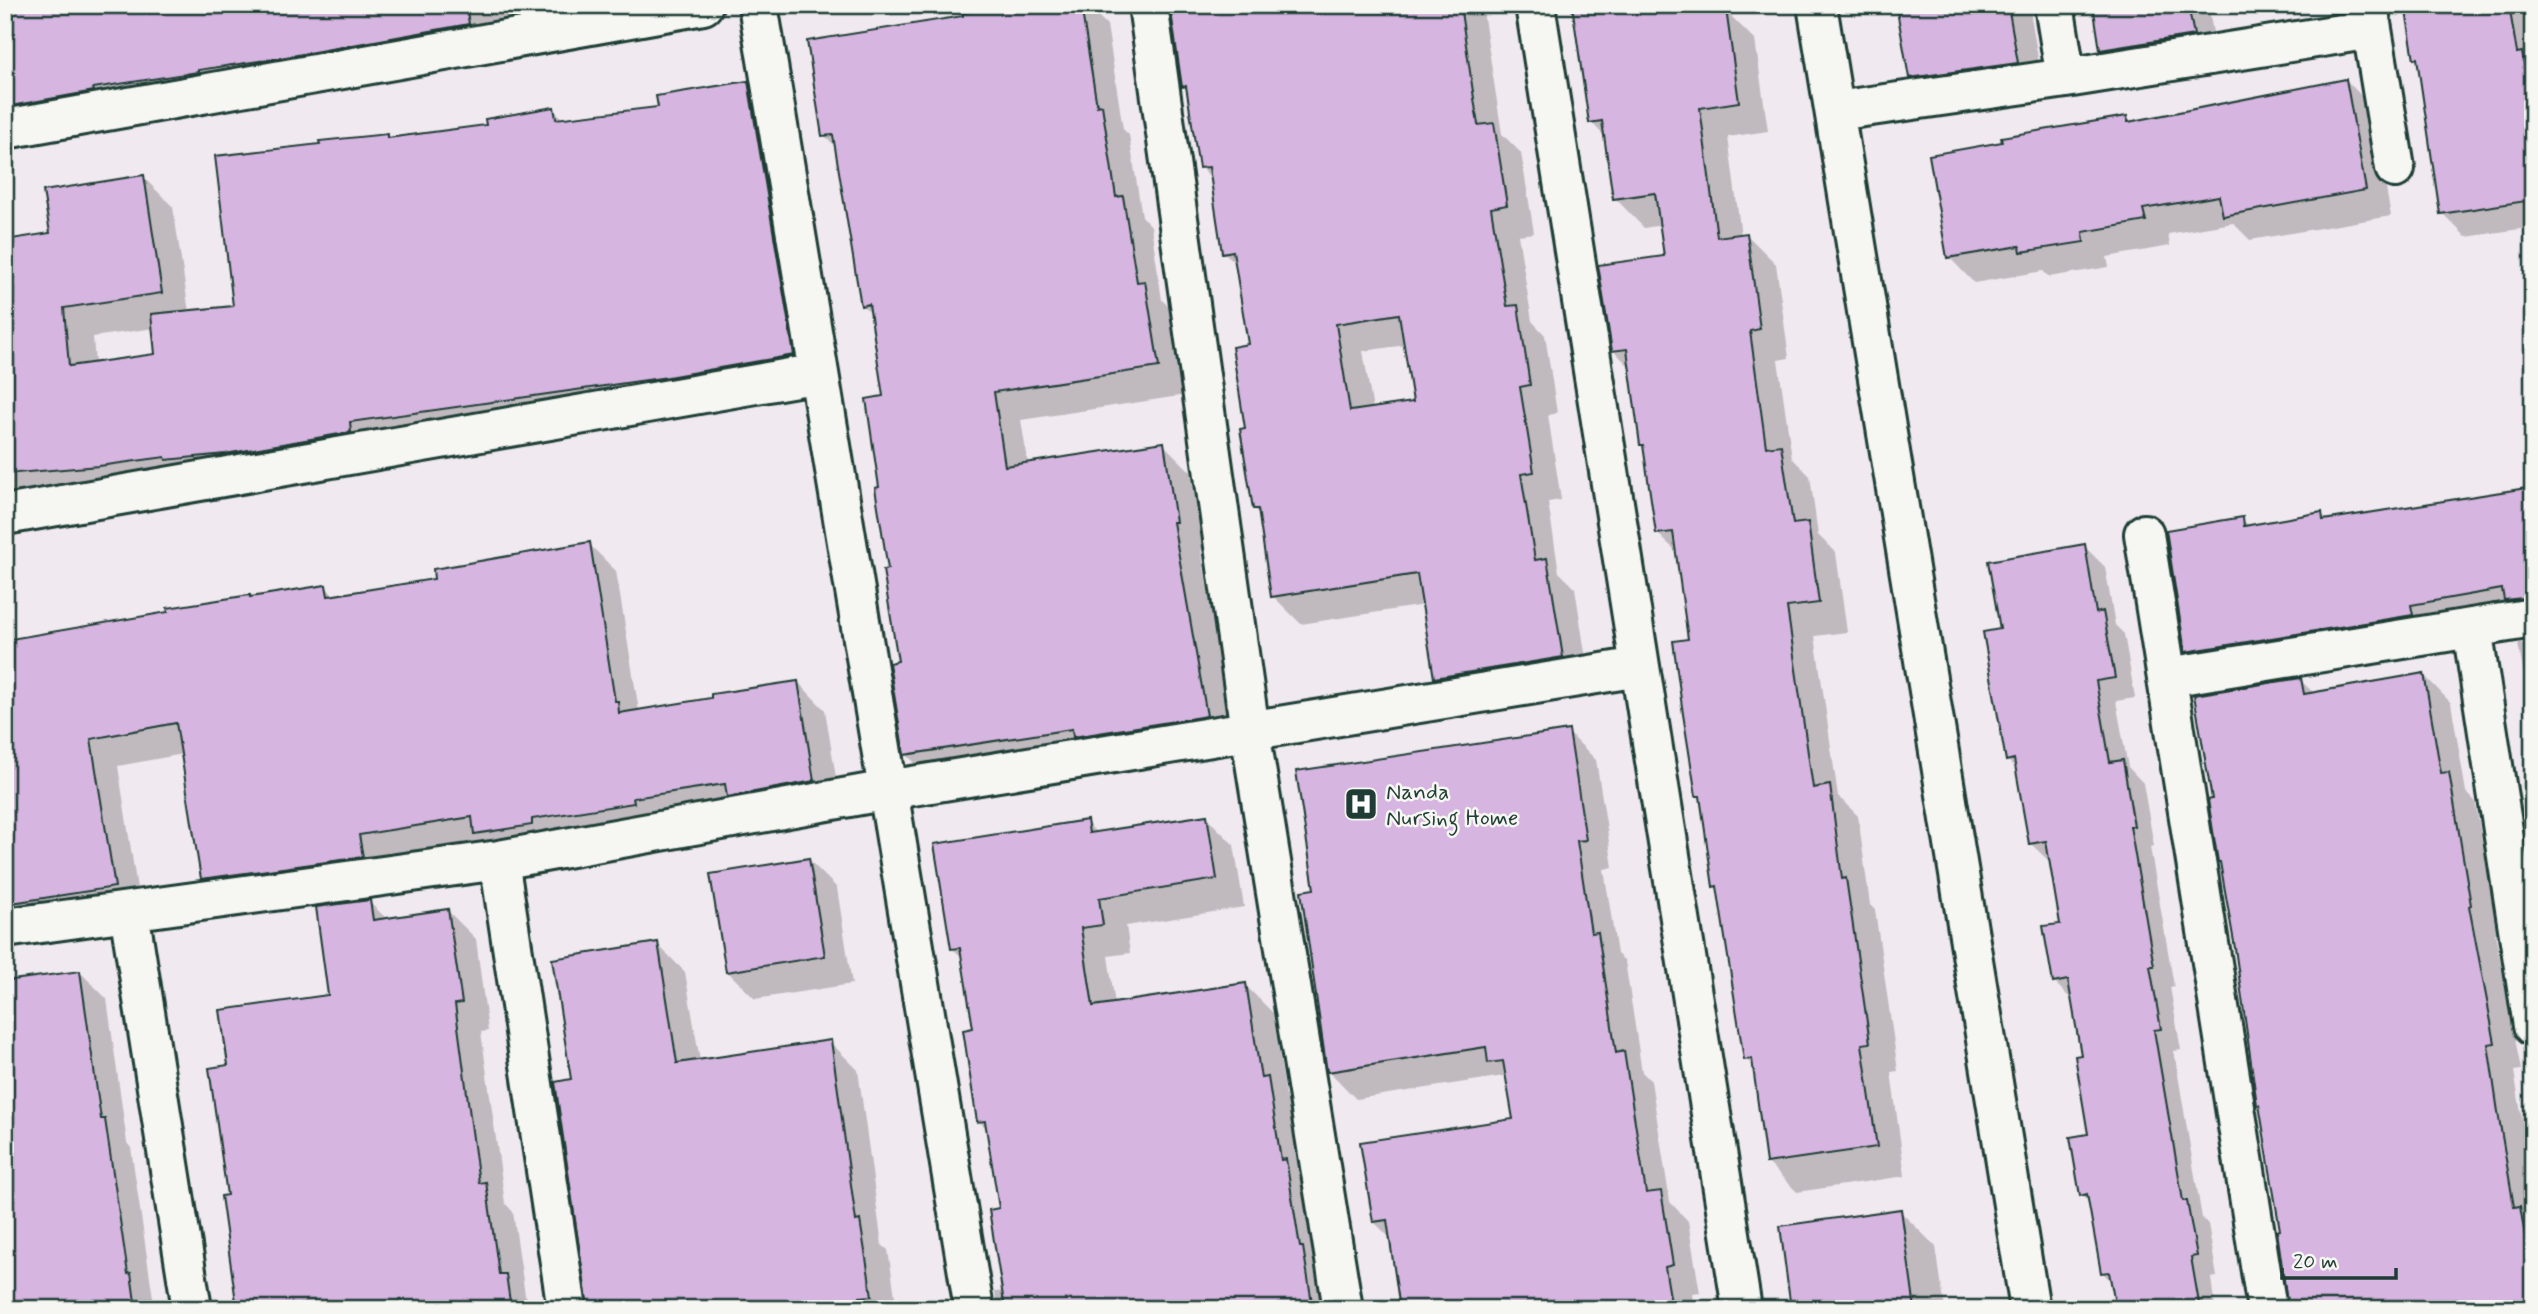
<svg xmlns="http://www.w3.org/2000/svg" width="2538" height="1314" font-family="Mynerve,sans-serif">
  <style>
    .shadow { fill: #0003; fill-rule: evenodd }
    .building { fill: #d7b5e1; stroke: #1f3d34; stroke-width: 2; fill-rule: evenodd }
    .lines { fill: none; stroke-linecap: round; stroke-linejoin: round }
    .minor-casing { stroke: #1f3d34; stroke-width: 44 }
    .minor { stroke: #f6f6f2; stroke-width: 38 }
    .labels { text-anchor: middle; stroke-width: 5; stroke-linejoin: round; paint-order: stroke }
    .poi-label { font-size: 23px; fill: #1f3d34; stroke: #f6f6f2; text-anchor: start }
  </style>
  <rect width="100%" height="100%" fill="#f0e9ef"/>
  <filter id="ink" filterUnits="userSpaceOnUse"><feTurbulence type="fractalNoise" baseFrequency=".0143" numOctaves="2"/><feDisplacementMap in="SourceGraphic" scale="14" xChannelSelector="R" yChannelSelector="G"/><feConvolveMatrix kernelMatrix="1 2 1 2 8 2 1 2 1" color-interpolation-filters="sRGB"/></filter>
  <g filter="url(#ink)">
    <path class="shadow" d="M 5,5 L 578,5 L 583,37 L 5,140 Z
      M 1030,5 L 1087,5 L 1107,25 L 1123,129 L 1129,135 L 1142,216 L 1151,226 L 1162,300 L 1173,311 L 1186,395 L 1021,420 L 1028,464 L 1163,444 L 1191,472 L 1203,549 L 1201,550 L 1234,743 L 934,782 L 906,754 L 900,663 L 881,489 L 885,397 L 872,314 L 862,305 L 837,148 L 824,135 Z
      M 1172,5 L 1482,5 L 1502,134 L 1521,153 L 1534,233 L 1518,235 L 1532,321 L 1545,335 L 1557,413 L 1548,415 L 1561,500 L 1548,502 L 1559,572 L 1575,588 L 1590,685 L 1463,706 L 1435,678 L 1424,605 L 1301,624 L 1273,596 L 1260,515 L 1254,509 L 1247,429 L 1250,346 L 1237,265 L 1224,252 L 1212,179 L 1201,167 L 1189,92 L 1183,86 ZM 1406,345 L 1415,403 L 1373,410 L 1363,351 Z
      M 1566,5 L 1710,5 L 1711,13 L 1726,11 L 1755,40 L 1768,131 L 1728,137 L 1741,235 L 1746,234 L 1776,264 L 1789,358 L 1778,360 L 1792,458 L 1810,476 L 1818,535 L 1836,553 L 1847,632 L 1815,636 L 1838,796 L 1858,816 L 1870,905 L 1875,910 L 1898,1071 L 1891,1072 L 1905,1176 L 1797,1192 L 1768,1163 L 1755,1068 L 1746,1059 L 1720,891 L 1714,886 L 1702,800 L 1698,795 L 1690,641 L 1678,553 L 1658,534 L 1645,448 L 1641,444 L 1631,368 L 1614,351 L 1666,258 L 1662,225 L 1644,228 L 1615,198 L 1606,138 L 1591,122 L 1576,17 Z
      M 1898,5 L 2029,5 L 2043,88 L 1936,103 L 1910,78 Z
      M 2094,5 L 2208,5 L 2218,60 L 2127,75 L 2102,50 Z
      M 2407,5 L 2527,5 L 2533,37 L 2533,227 L 2466,237 L 2442,213 L 2419,62 L 2415,58 Z
      M 2346,80 L 2371,106 L 2391,216 L 2250,240 L 2233,223 L 2168,234 L 2170,246 L 2107,257 L 2109,267 L 2049,277 L 2043,271 L 1974,283 L 1949,257 L 2127,118 L 2132,123 Z
      M 748,83 L 777,112 L 822,384 L 5,505 L 5,242 L 52,235 L 143,177 L 173,207 L 189,312 L 235,308 L 386,136 L 390,139 L 488,126 L 553,109 L 564,120 L 660,108 ZM 154,328 L 157,355 L 95,364 L 93,337 Z
      M 2533,488 L 2533,625 L 2212,677 L 2187,651 L 2242,519 L 2250,527 L 2321,514 L 2329,521 Z
      M 589,544 L 616,571 L 639,711 L 798,682 L 825,710 L 841,808 L 230,906 L 203,878 L 183,754 L 118,766 L 141,914 L 5,935 L 5,642 L 326,587 L 335,597 L 436,581 Z
      M 2084,546 L 2105,567 L 2115,625 L 2124,634 L 2135,698 L 2116,701 L 2128,767 L 2143,783 L 2154,846 L 2150,847 L 2174,986 L 2170,987 L 2181,1050 L 2174,1051 L 2202,1218 L 2208,1224 L 2217,1277 L 2211,1278 L 2215,1309 L 2118,1309 L 2113,1283 L 2102,1272 L 2090,1203 L 2082,1195 L 2090,1135 L 2083,1056 L 2073,1001 L 2054,982 L 2062,925 L 2052,864 L 2030,843 L 2018,770 L 2007,760 L 2003,631 Z
      M 2533,642 L 2533,721 L 2518,644 Z
      M 2424,675 L 2451,703 L 2466,792 L 2475,801 L 2498,932 L 2495,933 L 2521,1070 L 2514,1071 L 2533,1186 L 2533,1309 L 2290,1309 L 2282,1232 L 2300,680 L 2315,694 Z
      M 1568,732 L 1596,760 L 1613,867 L 1604,869 L 1617,954 L 1625,961 L 1642,1072 L 1651,1081 L 1670,1202 L 1688,1221 L 1700,1293 L 1692,1294 L 1694,1309 L 1402,1309 L 1391,1239 L 1374,1222 L 1515,1120 L 1508,1080 L 1504,1076 L 1356,1099 L 1329,1071 L 1316,890 Z
      M 1206,817 L 1234,845 L 1244,907 L 1126,926 L 1130,953 L 1108,956 L 1115,1005 L 1245,985 L 1273,1013 L 1286,1098 L 1295,1107 L 1335,1309 L 997,1309 L 995,1292 L 1004,1291 L 1001,1210 L 989,1131 L 979,1121 L 975,1030 L 964,959 L 952,948 L 1086,822 L 1098,834 Z
      M 809,860 L 837,888 L 852,984 L 755,999 L 727,971 Z
      M 369,902 L 387,919 L 448,911 L 476,939 L 488,1031 L 481,1032 L 505,1203 L 513,1212 L 525,1295 L 533,1303 L 534,1309 L 239,1309 L 229,1196 L 230,1067 L 330,997 Z
      M 657,944 L 685,972 L 700,1061 L 830,1042 L 858,1070 L 882,1245 L 888,1250 L 897,1309 L 590,1309 L 573,1081 Z
      M 80,972 L 107,999 L 127,1143 L 131,1148 L 153,1298 L 157,1302 L 158,1309 L 5,1309 Z
      M 1900,1211 L 1936,1247 L 1945,1309 L 1793,1309 Z"/>
    <path class="building" d="M 5,5 L 466,5 L 469,24 L 286,57 L 198,70 L 198,72 L 93,88 L 94,91 L 5,107 Z
      M 1013,5 L 1081,5 L 1097,106 L 1102,105 L 1116,197 L 1123,196 L 1137,282 L 1145,281 L 1159,367 L 994,392 L 1005,466 L 1164,442 L 1176,522 L 1173,522 L 1207,716 L 1073,737 L 1072,729 L 904,755 L 889,663 L 898,661 L 883,570 L 888,569 L 875,488 L 879,487 L 866,399 L 883,396 L 869,304 L 861,306 L 833,135 L 822,136 L 807,41 L 963,16 L 963,13 Z
      M 1170,5 L 1460,5 L 1478,125 L 1494,123 L 1507,205 L 1491,208 L 1507,306 L 1518,305 L 1530,385 L 1520,387 L 1534,472 L 1521,474 L 1535,560 L 1547,558 L 1563,657 L 1434,678 L 1417,574 L 1271,597 L 1258,509 L 1253,509 L 1240,429 L 1245,428 L 1232,347 L 1248,344 L 1233,251 L 1222,253 L 1209,167 L 1199,168 L 1186,86 L 1182,87 ZM 1399,314 L 1413,402 L 1350,411 L 1336,324 Z
      M 1572,5 L 1698,5 L 1698,13 L 1726,9 L 1739,102 L 1700,108 L 1717,237 L 1747,233 L 1760,329 L 1750,331 L 1766,447 L 1781,445 L 1793,524 L 1808,522 L 1819,603 L 1787,607 L 1813,788 L 1830,785 L 1842,879 L 1846,878 L 1870,1043 L 1862,1044 L 1877,1147 L 1766,1163 L 1752,1059 L 1744,1060 L 1717,886 L 1713,887 L 1700,796 L 1696,796 L 1683,714 L 1673,641 L 1688,639 L 1673,532 L 1656,534 L 1643,445 L 1640,445 L 1627,349 L 1612,351 L 1598,265 L 1664,256 L 1655,193 L 1613,199 L 1602,121 L 1589,123 Z
      M 1896,5 L 2008,5 L 2018,63 L 1909,78 Z
      M 2093,5 L 2188,5 L 2194,35 L 2100,50 Z
      M 2405,5 L 2509,5 L 2517,53 L 2522,52 L 2533,121 L 2533,126 L 2525,127 L 2533,175 L 2533,200 L 2440,214 L 2417,58 L 2414,59 Z
      M 2346,79 L 2366,190 L 2223,216 L 2219,196 L 2143,209 L 2146,221 L 2083,232 L 2084,242 L 2021,252 L 2020,246 L 1947,258 L 1929,155 L 2002,142 L 2001,137 L 2127,116 L 2128,122 Z
      M 748,81 L 794,355 L 668,377 L 350,422 L 351,432 L 225,454 L 166,460 L 165,457 L 99,466 L 5,474 L 5,240 L 50,233 L 43,191 L 144,175 L 162,293 L 64,308 L 69,366 L 155,354 L 151,314 L 233,306 L 215,156 L 320,144 L 319,141 L 387,134 L 387,138 L 486,125 L 485,119 L 554,107 L 556,119 L 658,107 L 656,96 Z
      M 2533,487 L 2533,597 L 2504,600 L 2502,589 L 2411,605 L 2413,615 L 2185,652 L 2166,530 L 2243,517 L 2244,526 L 2322,512 L 2323,520 Z
      M 590,542 L 615,701 L 618,701 L 619,713 L 711,698 L 711,694 L 798,681 L 814,781 L 727,797 L 725,784 L 633,798 L 634,803 L 532,819 L 532,825 L 474,834 L 472,817 L 359,835 L 363,857 L 201,879 L 176,723 L 91,739 L 115,887 L 5,904 L 5,640 L 168,612 L 167,608 L 250,595 L 250,597 L 326,585 L 328,596 L 434,579 L 433,569 Z
      M 2085,544 L 2096,613 L 2103,611 L 2115,678 L 2096,681 L 2110,762 L 2123,760 L 2134,826 L 2130,826 L 2154,966 L 2150,966 L 2161,1029 L 2154,1030 L 2183,1201 L 2187,1201 L 2197,1256 L 2191,1257 L 2200,1309 L 2116,1309 L 2109,1272 L 2101,1273 L 2087,1194 L 2080,1196 L 2070,1137 L 2088,1134 L 2075,1056 L 2081,1055 L 2068,980 L 2053,983 L 2043,926 L 2060,924 L 2046,841 L 2029,844 L 2014,759 L 2006,761 L 1983,632 L 2000,629 L 1988,561 Z
      M 2424,673 L 2441,773 L 2449,772 L 2471,905 L 2469,906 L 2495,1043 L 2488,1044 L 2498,1112 L 2514,1207 L 2520,1206 L 2533,1284 L 2532,1309 L 2288,1309 L 2277,1231 L 2280,1230 L 2259,1105 L 2257,1105 L 2235,948 L 2220,862 L 2218,862 L 2208,800 L 2212,799 L 2194,695 L 2301,678 L 2304,694 Z
      M 1569,730 L 1586,840 L 1577,841 L 1591,933 L 1598,932 L 1616,1053 L 1624,1051 L 1646,1193 L 1661,1191 L 1673,1265 L 1665,1267 L 1672,1309 L 1400,1309 L 1387,1220 L 1373,1222 L 1360,1142 L 1513,1119 L 1503,1061 L 1488,1063 L 1486,1047 L 1327,1072 L 1301,891 L 1314,889 L 1296,771 Z
      M 1207,815 L 1217,879 L 1099,898 L 1103,925 L 1081,928 L 1093,1006 L 1246,983 L 1261,1078 L 1268,1077 L 1281,1160 L 1286,1159 L 1300,1247 L 1303,1247 L 1313,1309 L 1005,1309 L 989,1210 L 999,1208 L 985,1121 L 977,1122 L 963,1030 L 973,1028 L 960,948 L 951,949 L 934,844 L 1087,820 L 1089,833 Z
      M 809,858 L 825,956 L 726,972 L 710,874 Z
      M 370,900 L 373,920 L 448,909 L 462,1003 L 455,1004 L 479,1183 L 486,1182 L 499,1274 L 506,1274 L 511,1309 L 237,1309 L 221,1196 L 227,1195 L 209,1068 L 228,1065 L 220,1010 L 328,995 L 316,907 Z
      M 658,942 L 677,1063 L 831,1040 L 856,1221 L 860,1220 L 872,1296 L 860,1297 L 862,1309 L 588,1309 L 555,1082 L 571,1079 L 552,959 Z
      M 80,971 L 101,1119 L 105,1119 L 128,1274 L 131,1273 L 136,1309 L 5,1309 L 5,981 Z
      M 1901,1209 L 1915,1309 L 1791,1309 L 1780,1226 Z"/>
    <g class="lines">
      <defs>
        <path id="minor" d="M 758,5 L 974,1309
          M 1148,5 L 1250,731 L 1343,1309
          M 1535,5 L 1742,1309
          M 1817,5 L 2030,1309
          M 2054,5 L 2066,78
          M 2368,5 L 2395,168
          M 1836,111 L 2066,78 L 2372,29
          M 5,129 L 703,5
          M 5,515 L 819,373
          M 2144,534 L 2267,1309
          M 2472,628 L 2533,1026
          M 2168,677 L 2533,618
          M 499,860 L 567,1309
          M 129,911 L 192,1309
          M 5,928 L 499,860 L 888,790 L 1639,667"/>
      </defs>
      <use href="#minor" class="minor-casing"/>
      <use href="#minor" class="minor"/>
    </g>
  </g>
  <defs>
    <symbol id="hospital-square" viewBox="-11 -11 22 22"><rect x="-9" y="-9" width="18" height="18" rx="4" fill="#1f3d34" stroke="#f6f6f2"/><path d="M-5-5h3v3.5h4V-5h3V5h-3V1.5h-4V5h-3Z" fill="#fff"/></symbol>
  </defs>
  <g fill-rule="evenodd">
    <use href="#hospital-square" x="1342" y="785" width="38" height="38"/>
  </g>
  <g class="labels">
    <g class="poi-label">
      <text x="1386" y="799">Nanda<tspan x="1386" dy="26">Nursing Home</tspan></text>
    </g>
  </g>
  <rect width="2538" height="1314" fill="none" stroke="#f6f6f2" stroke-width="28"/>
  <rect x="14" y="14" width="2510" height="1286" fill="none" stroke="#1f3d34" stroke-width="2.5" filter="url(#ink)"/>
  <path d="M2282 1268v10h114v-10" fill="none" stroke="#1f3d34" stroke-width="3.5"/>
  <text x="2293" y="1268" font-size="21" fill="#1f3d34" stroke="#f6f6f2" stroke-width="5" paint-order="stroke">20 m</text>
</svg>
